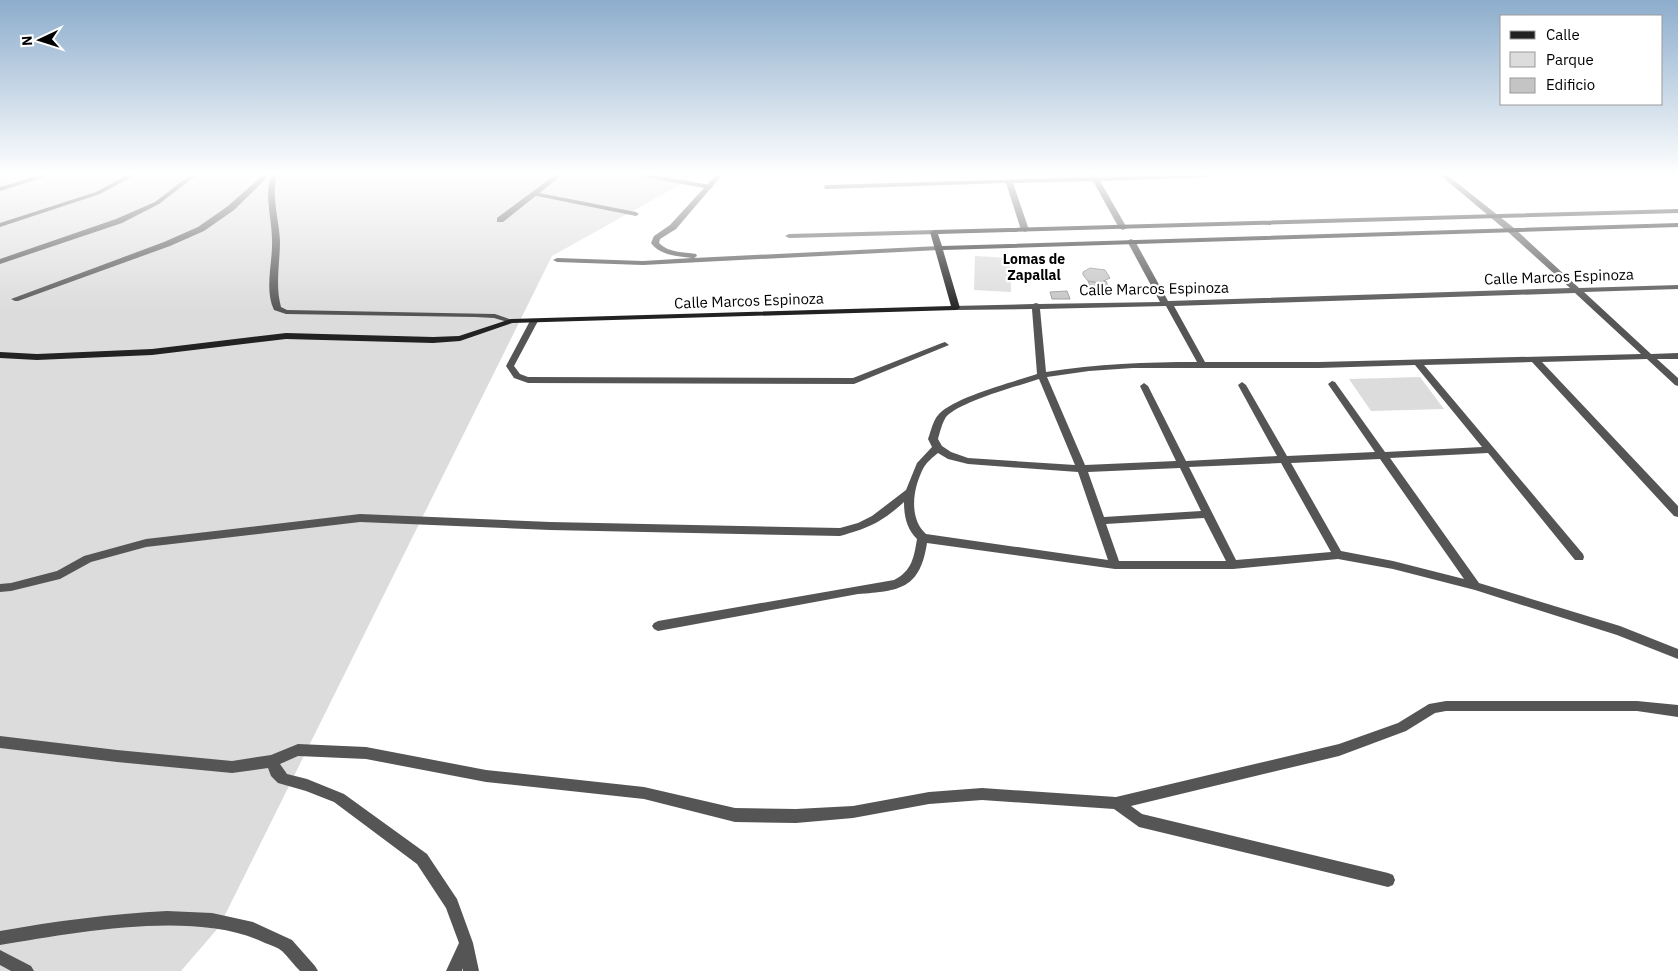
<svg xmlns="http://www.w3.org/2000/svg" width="1678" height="971" font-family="'IBM Plex Sans',sans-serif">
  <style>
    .green { fill: #dcdcdc }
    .building { fill: #c4c4c4; stroke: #999 }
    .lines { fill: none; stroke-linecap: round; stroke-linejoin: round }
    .lane { fill: #555; fill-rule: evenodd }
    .street { fill: #555; fill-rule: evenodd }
    .secondary { fill: #222; fill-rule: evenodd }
    .labels { text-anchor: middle; stroke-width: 4.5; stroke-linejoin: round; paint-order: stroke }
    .far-neighbourhood-label { font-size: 14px; font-weight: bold; fill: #000; stroke: #fff }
    .street-label { font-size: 15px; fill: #000; stroke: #fff }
  </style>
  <rect width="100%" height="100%" fill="#fff"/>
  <path class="green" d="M 0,175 L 691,175 L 683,183 L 552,256 L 219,927 L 181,971 L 0,971 Z
    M 975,256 L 1010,258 L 1011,292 L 974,290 Z
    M 1420,377 L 1444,409 L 1371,411 L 1349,379 Z"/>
  <path class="building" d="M 1090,268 L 1105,270 L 1110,278 L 1099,283 L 1088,281 L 1083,275 L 1083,272 Z
    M 1088,281 L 1099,283 L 1106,281 L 1109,288 L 1091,289 Z
    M 1067,291 L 1070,299 L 1052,299 L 1050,292 Z"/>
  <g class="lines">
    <path class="lane" d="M 641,175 L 653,175 L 710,185 L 713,187 L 710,189 L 644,177 Z
      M 534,192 L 636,212 L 639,214 L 636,216 L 532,195 L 531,194 Z"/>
    <path class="street" d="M 41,175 L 51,175 L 0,191 L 0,187 Z
      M 127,175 L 135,175 L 100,194 L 0,227 L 0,223 L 96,192 Z
      M 190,175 L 197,175 L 159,204 L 122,223 L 0,264 L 0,259 L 116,219 L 155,202 Z
      M 263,175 L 270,175 L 234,210 L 204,231 L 170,246 L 18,301 L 15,301 L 11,299 L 164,242 L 198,227 L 228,206 Z
      M 271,175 L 277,175 C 271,196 279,219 280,241 C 280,263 275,285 281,307 L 287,310 L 495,314 L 515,321 L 511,323 L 494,318 L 475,317 L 286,314 L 274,310 C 264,289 273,262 272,240 C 272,218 264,196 271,175 Z
      M 555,175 L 562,175 L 503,222 L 497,222 L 497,218 Z
      M 716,175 L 722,175 L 676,229 L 660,239 L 659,243 C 669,253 683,252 696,254 L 697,256 L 694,258 L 939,246 L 943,248 L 939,250 L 643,265 L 557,262 L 553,260 L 557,258 L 643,261 L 692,258 C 678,256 661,256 651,243 L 654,236 L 670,225 Z
      M 1090,175 L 1096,175 L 1097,177 L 1214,175 L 1211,177 L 1100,181 L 1127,228 L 1123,230 L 1119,228 L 1093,181 L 1013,183 L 1029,230 L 1025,232 L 1021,230 L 1006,183 L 826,189 L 823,187 L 826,185 L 1091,177 Z
      M 1440,175 L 1447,175 L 1514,228 L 1579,288 L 1678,285 L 1678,289 L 1584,292 L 1651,354 L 1678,353 L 1678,359 L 1657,359 L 1678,378 L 1678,386 L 1675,385 L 1647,359 L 1542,362 L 1678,506 L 1678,517 L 1674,516 L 1532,362 L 1424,365 L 1583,554 L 1584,557 L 1583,560 L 1575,560 L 1488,453 L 1390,458 L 1479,583 L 1620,626 L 1678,649 L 1678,659 L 1617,635 L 1475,590 L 1393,569 L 1338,559 L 1233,569 L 1115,569 L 927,543 C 920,589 900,591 858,594 L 658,631 L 654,629 L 652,626 L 654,623 L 658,621 L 894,580 C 912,571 914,557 917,539 C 907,529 904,517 904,502 C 882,522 869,528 840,536 L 550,530 L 360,522 L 146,547 L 91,562 L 60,579 L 11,591 L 0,592 L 0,584 L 11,583 L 57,571 L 84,556 L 146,539 L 360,514 L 550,522 L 840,528 L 858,523 L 872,516 L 906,490 L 917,463 L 932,447 L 928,439 C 931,431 933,420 939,414 C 955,397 1013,382 1037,374 L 1032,309 L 956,310 L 953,310 L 953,306 L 1033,304 L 1036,303 L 1039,304 L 1160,302 L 1127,241 L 1131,239 L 1135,241 L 1168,301 L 1570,288 L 1508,232 ZM 1575,293 L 1641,354 L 1319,362 L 1205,362 L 1174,306 ZM 1166,306 L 1197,362 C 1146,362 1097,364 1046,372 L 1040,309 ZM 1415,365 L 1482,447 L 1385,452 L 1335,382 L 1332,381 L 1328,384 L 1375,452 L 1287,456 L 1246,385 L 1242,382 L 1238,385 L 1277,456 L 1186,461 L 1148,386 L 1144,383 L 1140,386 L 1176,461 L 1085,465 L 1047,377 L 1089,371 L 1133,368 L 1319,368 ZM 1039,379 L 1075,465 L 968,458 L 951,452 L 942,446 L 938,439 C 940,432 942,423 946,417 C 959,402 1018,386 1039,379 ZM 938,453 L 948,459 L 968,464 L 1078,472 L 1108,560 L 926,534 C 908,518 913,487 924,467 C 927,462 933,457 938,453 ZM 1380,459 L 1464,579 L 1393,561 L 1341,551 L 1291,463 ZM 1281,463 L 1331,552 L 1236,560 L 1189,467 ZM 1180,468 L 1201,511 L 1104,517 L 1088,472 ZM 1204,518 L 1226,561 L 1119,561 L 1106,524 Z
      M 934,230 L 938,232 L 937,234 L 789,238 L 785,236 L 789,234 Z
      M 531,319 L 537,319 L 538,321 L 514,366 L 520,374 L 528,377 L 853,378 L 942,343 L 945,342 L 949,345 L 854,384 L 528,383 L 514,378 L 506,366 Z
      M 1446,701 L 1637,701 L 1678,705 L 1678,717 L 1637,711 L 1446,711 L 1435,713 L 1406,731 L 1339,756 L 1131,806 L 1142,814 L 1388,873 L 1393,875 L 1395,880 L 1393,885 L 1388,887 L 1139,827 L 1114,809 L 982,800 L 929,804 L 853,818 L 796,823 L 735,822 L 644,799 L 486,782 L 366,759 L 298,756 L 280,764 L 287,774 L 307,779 L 344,794 L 427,854 L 457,899 L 473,943 L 479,971 L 463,971 L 463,968 L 462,971 L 446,971 L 459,943 L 446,908 L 417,864 L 334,802 L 306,791 L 278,783 L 271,776 L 268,768 L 232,773 L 117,762 L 0,748 L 0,736 L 117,750 L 232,761 L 271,755 L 298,744 L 366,747 L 486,770 L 644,787 L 735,808 L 796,809 L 853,806 L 929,792 L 982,788 L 1116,797 L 1339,744 L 1398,723 L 1429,704 Z
      M 167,911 L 212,913 L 253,922 L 292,940 L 315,966 L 318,971 L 300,971 C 294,965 288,957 282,951 C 277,947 270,945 265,943 C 196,909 74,933 0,945 L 0,931 C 56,921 110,914 167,911 Z
      M 0,950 L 31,966 L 34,971 L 11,971 L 0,965 Z"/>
    <path class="secondary" d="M 1678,209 L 1678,213 L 938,234 L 942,246 L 1678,223 L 1678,227 L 943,250 L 960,308 L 956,310 L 512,323 L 460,341 L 433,343 L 286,339 L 152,355 L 37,360 L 0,358 L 0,352 L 37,354 L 152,349 L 286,333 L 433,337 L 459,336 L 511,319 L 951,306 L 930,232 L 934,230 Z"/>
  </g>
  <linearGradient id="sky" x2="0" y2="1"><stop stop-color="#8cadcc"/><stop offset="0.56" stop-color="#fff"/><stop offset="1" stop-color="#fff" stop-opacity="0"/></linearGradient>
  <rect width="1678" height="311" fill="url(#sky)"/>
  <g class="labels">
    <g class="far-neighbourhood-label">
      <text x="1034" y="264">Lomas de<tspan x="1034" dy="16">Zapallal</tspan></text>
    </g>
    <g class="street-label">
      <text transform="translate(1559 277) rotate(-2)" y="5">Calle Marcos Espinoza</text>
      <text transform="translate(1154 289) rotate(-1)" y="5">Calle Marcos Espinoza</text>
      <text transform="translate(749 301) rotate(-2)" y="5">Calle Marcos Espinoza</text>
    </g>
  </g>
  <rect x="1500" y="15" width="162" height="90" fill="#ffffff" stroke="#999999"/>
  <rect x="1510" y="31" width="25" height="8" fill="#222222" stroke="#999999"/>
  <text x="1546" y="40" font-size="15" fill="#000000">Calle</text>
  <rect x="1510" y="52" width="25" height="15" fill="#dcdcdc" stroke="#999999"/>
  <text x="1546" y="65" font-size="15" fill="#000000">Parque</text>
  <rect x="1510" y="78" width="25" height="15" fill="#c4c4c4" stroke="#999999"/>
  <text x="1546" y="90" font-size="15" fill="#000000">Edificio</text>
  <g transform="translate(40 40) rotate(266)" stroke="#ffffff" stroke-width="4" paint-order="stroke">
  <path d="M0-4L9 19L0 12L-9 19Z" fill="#000000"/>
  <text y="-8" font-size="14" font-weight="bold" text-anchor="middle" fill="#000000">N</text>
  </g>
</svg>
